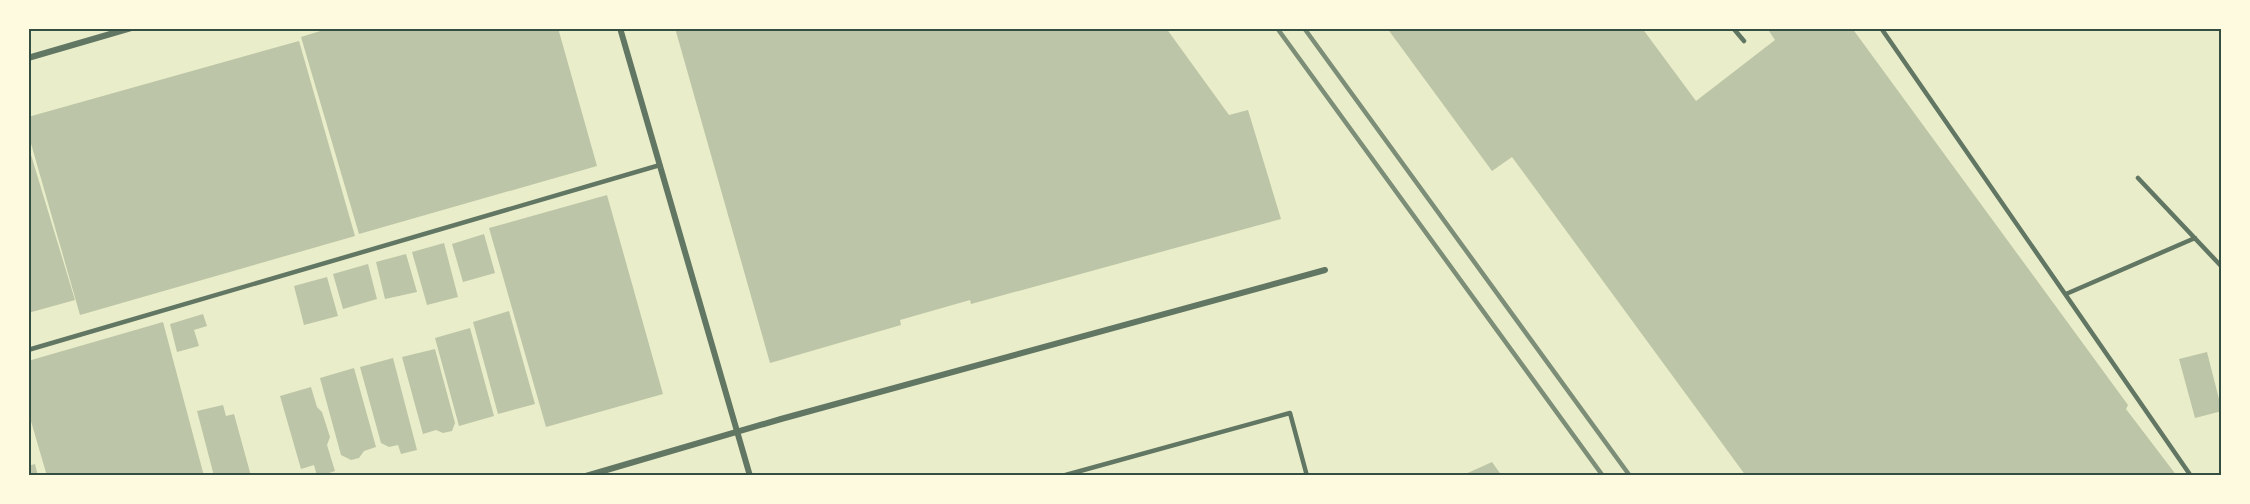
<svg xmlns="http://www.w3.org/2000/svg" width="2250" height="504" font-family="'Alegreya Sans',sans-serif">
  <style>
    .building { fill: #bcc5a7 }
    .lines { fill: none; stroke-linecap: round; stroke-linejoin: round }
    .service { stroke: #617663; stroke-width: 4.5 }
    .minor { stroke: #617663; stroke-width: 6 }
    .rail { stroke: #7c8e77; stroke-width: 4.5 }
    .neatline { fill: none; stroke: #344e41; stroke-width: 2 }
  </style>
  <rect width="100%" height="100%" fill="#e9edc9"/>
  <path class="building" d="M 330,28 L 558,28 L 597,166 L 359,234 L 301,37 Z
    M 675,28 L 1166,28 L 1229,115 L 1248,110 L 1281,219 L 971,304 L 970,300 L 900,320 L 901,325 L 770,363 Z
    M 1387,28 L 1642,28 L 1696,101 L 1775,40 L 1767,28 L 1852,28 L 2128,405 L 2126,409 L 2177,476 L 1746,476 L 1512,157 L 1492,171 Z
    M 299,41 L 355,236 L 80,315 L 28,133 L 28,117 Z
    M 28,145 L 75,300 L 28,313 Z
    M 607,195 L 663,394 L 546,427 L 489,228 Z
    M 484,234 L 495,273 L 463,282 L 452,244 Z
    M 444,243 L 458,297 L 427,305 L 412,252 Z
    M 406,254 L 417,292 L 385,299 L 376,262 Z
    M 368,264 L 377,299 L 343,309 L 333,274 Z
    M 327,277 L 338,316 L 304,325 L 294,286 Z
    M 509,311 L 535,404 L 498,414 L 473,322 Z
    M 203,314 L 207,326 L 194,330 L 199,346 L 177,352 L 170,324 Z
    M 163,322 L 204,476 L 47,476 L 28,411 L 28,361 Z
    M 470,328 L 494,416 L 459,426 L 435,338 Z
    M 435,349 L 455,423 L 452,431 L 443,433 L 436,430 L 423,434 L 402,357 Z
    M 2207,352 L 2222,411 L 2195,418 L 2179,359 Z
    M 393,358 L 417,450 L 401,454 L 398,445 L 389,447 L 381,443 L 360,367 Z
    M 354,368 L 376,447 L 364,451 L 359,458 L 351,460 L 341,455 L 320,378 Z
    M 311,387 L 317,407 L 322,412 L 330,437 L 327,445 L 335,471 L 320,476 L 317,476 L 314,465 L 301,469 L 280,396 Z
    M 223,405 L 226,416 L 234,414 L 251,476 L 214,476 L 197,411 Z
    M 1492,462 L 1502,476 L 1461,476 Z
    M 35,464 L 38,476 L 28,476 L 28,466 Z"/>
  <g class="lines">
    <path class="service" d="M 1733,28 L 1744,41
      M 1881,28 L 2191,476
      M 2138,178 L 2222,267
      M 2066,294 L 2195,238
      M 28,350 L 660,165
      M 1062,476 L 1290,413 L 1307,476"/>
    <path class="minor" d="M 620,28 L 750,476
      M 28,58 L 131,28
      M 586,476 L 781,419 L 1325,270"/>
    <path class="rail" d="M 1277,28 L 1603,476
      M 1304,28 L 1630,476"/>
  </g>
  <rect width="2250" height="504" fill="none" stroke="#fefae0" stroke-width="60"/>
  <rect x="30" y="30" width="2190" height="444" class="neatline"/>
</svg>
